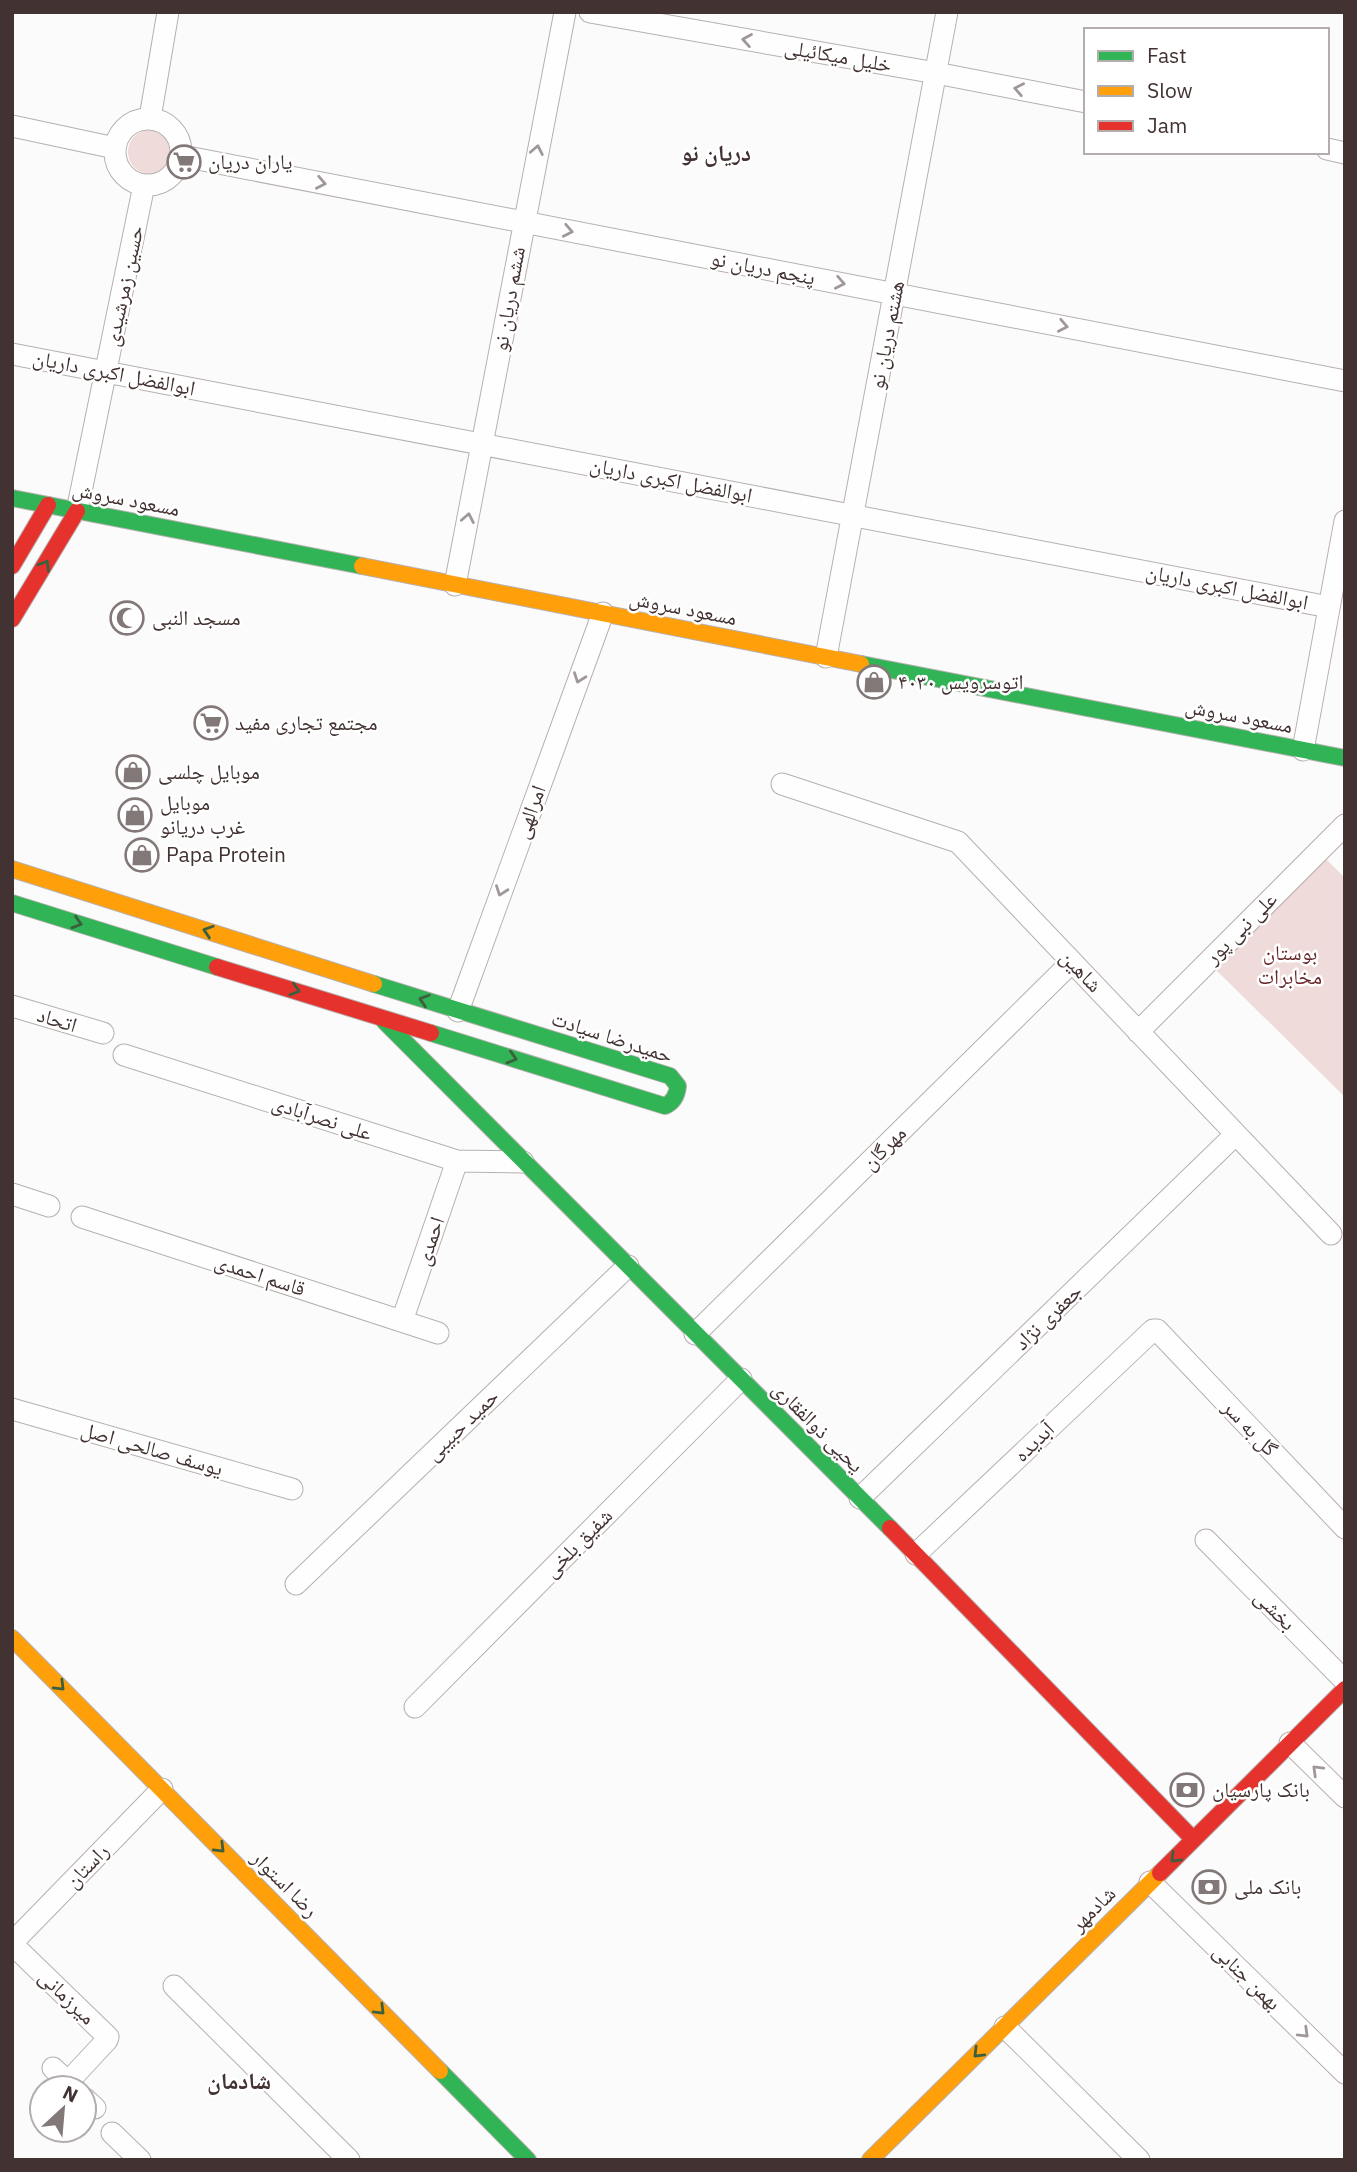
<svg xmlns="http://www.w3.org/2000/svg" width="1357" height="2172" font-family="'IBM Plex Sans','Noto Naskh Arabic',sans-serif">
  <style>
    .green { fill: #efdbd9 }
    .lines { fill: none; stroke-linecap: round; stroke-linejoin: round }
    .street-casing { stroke: #b7b0af; stroke-width: 23 }
    .fast-casing { stroke: #b7b0af; stroke-width: 18 }
    .slow-casing { stroke: #b7b0af; stroke-width: 18 }
    .jam-casing { stroke: #b7b0af; stroke-width: 18 }
    .street { stroke: #fefefe; stroke-width: 21 }
    .fast { stroke: #30b455; stroke-width: 16 }
    .slow { stroke: #ff9f0a; stroke-width: 16 }
    .jam { stroke: #e5322d; stroke-width: 16 }
    .oneway { stroke: #a09898 }
    .oneway2 { stroke: #3c603e }
    .labels { text-anchor: middle; stroke-width: 5; stroke-linejoin: round; paint-order: stroke }
    .street-label { font-size: 21px; fill: #423231; stroke: #fff }
    .poi-label { font-size: 21px; fill: #423231; stroke: #fff; text-anchor: start }
    .park-label { font-size: 21px; fill: #672728; stroke: #fff }
    .neighbourhood-label { font-size: 23px; font-weight: bold; fill: #423231; stroke: #fff }
  </style>
  <rect width="100%" height="100%" fill="#fbfbfb"/>
  <path class="green" d="M128 152a22 22 0 1 1 44 0a22 22 0 1 1-44 0Z
    M 1325,858 L 1345,878 L 1345,1097 L 1211,965 Z"/>
  <g class="lines">
    <defs>
      <path id="street" d="M 590,12 L 936,73 L 1086,102
        M 150,118 L 168,12
        M115 152a33 33 0 1 1 66 0a33 33 0 1 1-66 0Z
        M 12,126 L 115,148
        M 1327,149 L 1345,153
        M 182,156 L 1345,381
        M 12,354 L 1329,607
        M 77,511 L 144,185
        M 455,585 L 565,12
        M 826,657 L 947,12
        M 1303,750 L 1345,521
        M 782,784 L 958,842 L 1331,1234
        M 12,1006 L 103,1033
        M 458,1011 L 603,613
        M 1138,1032 L 1345,825
        M 124,1055 L 457,1161 L 523,1162
        M 12,1194 L 49,1206
        M 82,1217 L 438,1333
        M 402,1321 L 457,1161
        M 695,1334 L 1072,962
        M 12,1409 L 292,1489
        M 860,1498 L 1235,1135
        M 1206,1540 L 1345,1681
        M 916,1554 L 1153,1330 L 1157,1330 L 1345,1528
        M 296,1584 L 628,1266
        M 415,1707 L 741,1379
        M 1290,1743 L 1345,1797
        M 1150,1882 L 1345,2073
        M 12,1943 L 162,1789
        M 12,1944 L 108,2037 L 107,2040 L 68,2082
        M 174,1986 L 349,2160
        M 1005,2027 L 1139,2160
        M 53,2068 L 74,2088
        M 84,2098 L 95,2108
        M 112,2133 L 140,2160"/>
      <path id="fast" d="M 12,498 L 362,566
        M 861,664 L 1345,758
        M 12,903 L 217,967
        M 374,984 L 670,1076 L 678,1086 C 677,1095 674,1102 665,1106 L 431,1033
        M 384,1021 L 890,1528
        M 440,2071 L 528,2160"/>
      <path id="slow" d="M 362,566 L 861,664
        M 12,869 L 374,984
        M 12,1638 L 440,2071
        M 870,2160 L 1160,1873"/>
      <path id="jam" d="M 12,566 L 48,505
        M 12,619 L 77,511
        M 217,967 L 431,1033
        M 890,1528 L 1193,1839
        M 1160,1873 L 1345,1689"/>
    </defs>
    <use href="#street" class="street-casing"/>
    <use href="#fast" class="fast-casing"/>
    <use href="#slow" class="slow-casing"/>
    <use href="#jam" class="jam-casing"/>
    <use href="#street" class="street"/>
    <use href="#fast" class="fast"/>
    <use href="#slow" class="slow"/>
    <use href="#jam" class="jam"/>
  </g>
  <defs><path id="oneway-chevron" d="M-2-3.5L2.5 0L-2 3.5" fill="none" stroke-width="1.6" stroke-linecap="round" stroke-linejoin="round" transform="scale(1.75)"/></defs>
  <g class="oneway">
    <use href="#oneway-chevron" transform="translate(747 40) rotate(-170)"/>
    <use href="#oneway-chevron" transform="translate(1019 89) rotate(-169)"/>
    <use href="#oneway-chevron" transform="translate(537 150) rotate(-79)"/>
    <use href="#oneway-chevron" transform="translate(321 183) rotate(11)"/>
    <use href="#oneway-chevron" transform="translate(568 231) rotate(11)"/>
    <use href="#oneway-chevron" transform="translate(840 283) rotate(11)"/>
    <use href="#oneway-chevron" transform="translate(1063 326) rotate(11)"/>
    <use href="#oneway-chevron" transform="translate(468 518) rotate(-79)"/>
    <use href="#oneway-chevron" transform="translate(579 678) rotate(110)"/>
    <use href="#oneway-chevron" transform="translate(501 891) rotate(110)"/>
    <use href="#oneway-chevron" transform="translate(1317 1770) rotate(-136)"/>
    <use href="#oneway-chevron" transform="translate(1304 2033) rotate(44)"/>
  </g>
  <g class="oneway2">
    <use href="#oneway-chevron" transform="translate(45 565) rotate(-59)"/>
    <use href="#oneway-chevron" transform="translate(77 923) rotate(17)"/>
    <use href="#oneway-chevron" transform="translate(208 931) rotate(-162)"/>
    <use href="#oneway-chevron" transform="translate(295 990) rotate(17)"/>
    <use href="#oneway-chevron" transform="translate(424 1000) rotate(-162)"/>
    <use href="#oneway-chevron" transform="translate(512 1058) rotate(17)"/>
    <use href="#oneway-chevron" transform="translate(60 1686) rotate(45)"/>
    <use href="#oneway-chevron" transform="translate(220 1848) rotate(45)"/>
    <use href="#oneway-chevron" transform="translate(1175 1858) rotate(135)"/>
    <use href="#oneway-chevron" transform="translate(380 2010) rotate(45)"/>
    <use href="#oneway-chevron" transform="translate(978 2053) rotate(135)"/>
  </g>
  <defs>
    <symbol id="supermarket-ring" viewBox="-11 -11 22 22"><circle r="9.5" fill="#fff" stroke="#837878" stroke-width="1.5"/><path d="M-6-5.5h2.5l.6 2H6L4.5 2H-2.5L-4.4-4H-6ZM-1.5 3.2a1.3 1.3 0 1 0 .1 0ZM3 3.2a1.3 1.3 0 1 0 .1 0Z" fill="#837878"/></symbol>
    <symbol id="mosque-ring" viewBox="-11 -11 22 22"><circle r="9.5" fill="#fff" stroke="#837878" stroke-width="1.5"/><path d="M3.5-4.9A6 6 0 1 0 3.5 4.9A5 5 0 1 1 3.5-4.9Z" fill="#837878"/></symbol>
    <symbol id="shop-ring" viewBox="-11 -11 22 22"><circle r="9.5" fill="#fff" stroke="#837878" stroke-width="1.5"/><path d="M-5-2.5h2.3a2.7 3.5 0 0 1 5.4 0H5L5.5 6h-11ZM-1.5-2.5h3a1.5 2.3 0 0 0-3 0Z" fill="#837878"/></symbol>
    <symbol id="bank-ring" viewBox="-11 -11 22 22"><circle r="9.5" fill="#fff" stroke="#837878" stroke-width="1.5"/><path d="M-6-4H6V4H-6ZM0-2.3a2.3 2.3 0 1 0 0 4.6a2.3 2.3 0 1 0 0-4.6Z" fill="#837878"/></symbol>
  </defs>
  <g fill-rule="evenodd">
    <use href="#supermarket-ring" x="165" y="143" width="38" height="38"/>
    <use href="#mosque-ring" x="108" y="599" width="38" height="38"/>
    <use href="#shop-ring" x="855" y="663" width="38" height="38"/>
    <use href="#supermarket-ring" x="192" y="704" width="38" height="38"/>
    <use href="#shop-ring" x="114" y="753" width="38" height="38"/>
    <use href="#shop-ring" x="116" y="796" width="38" height="38"/>
    <use href="#shop-ring" x="123" y="836" width="38" height="38"/>
    <use href="#bank-ring" x="1168" y="1771" width="38" height="38"/>
    <use href="#bank-ring" x="1190" y="1868" width="38" height="38"/>
  </g>
  <g class="labels">
    <g class="street-label">
      <text transform="translate(838 56) rotate(10)" y="7">خلیل میکائیلی</text>
      <text transform="translate(763 268) rotate(11)" y="7">پنجم دریان‌ نو</text>
      <text transform="translate(124 286) rotate(-78)" y="7">حسین زمرشيدی</text>
      <text transform="translate(509 299) rotate(-80)" y="7">ششم دریان‌ نو</text>
      <text transform="translate(887 335) rotate(-79)" y="7">هشتم دریان‌ نو</text>
      <text transform="translate(114 373) rotate(11)" y="7">ابوالفضل اکبری داریان</text>
      <text transform="translate(671 480) rotate(11)" y="7">ابوالفضل اکبری داریان</text>
      <text transform="translate(126 499) rotate(11)" y="7">مسعود سروش</text>
      <text transform="translate(1227 587) rotate(11)" y="7">ابوالفضل اکبری داریان</text>
      <text transform="translate(683 608) rotate(11)" y="7">مسعود سروش</text>
      <text transform="translate(1239 716) rotate(11)" y="7">مسعود سروش</text>
      <text transform="translate(530 812) rotate(-70)" y="7">امرالهی</text>
      <text transform="translate(1241 928) rotate(-45)" y="7">علی نبی پور</text>
      <text transform="translate(1081 971) rotate(46)" y="7">شاهین</text>
      <text transform="translate(57 1020) rotate(17)" y="7">اتحاد</text>
      <text transform="translate(612 1037) rotate(18)" y="7">حمیدرضا سیادت</text>
      <text transform="translate(322 1118) rotate(18)" y="7">علی نصرآبادی</text>
      <text transform="translate(884 1148) rotate(-45)" y="7">مهرگان</text>
      <text transform="translate(430 1241) rotate(-71)" y="7">احمدی</text>
      <text transform="translate(260 1275) rotate(18)" y="7">قاسم احمدی</text>
      <text transform="translate(1048 1317) rotate(-44)" y="7">جعفری نژاد</text>
      <text transform="translate(462 1425) rotate(-44)" y="7">حمید حبیبی</text>
      <text transform="translate(818 1427) rotate(45)" y="7">یحیی ذوالفقاری</text>
      <text transform="translate(1250 1428) rotate(46)" y="7">گل به سر</text>
      <text transform="translate(1034 1442) rotate(-44)" y="7">آبدیده</text>
      <text transform="translate(152 1449) rotate(16)" y="7">یوسف صالحی اصل</text>
      <text transform="translate(578 1543) rotate(-45)" y="7">شفیق بلخی</text>
      <text transform="translate(1275 1610) rotate(45)" y="7">بخشی</text>
      <text transform="translate(87 1866) rotate(-46)" y="7">راستان</text>
      <text transform="translate(285 1884) rotate(45)" y="7">رضا استوار</text>
      <text transform="translate(1093 1909) rotate(-45)" y="7">شادمهر</text>
      <text transform="translate(1247 1977) rotate(44)" y="7">بهمن جنابی</text>
      <text transform="translate(67 1997) rotate(44)" y="7">میرزمانی</text>
    </g>
    <g class="poi-label">
      <text x="208" y="169">یاران دریان</text>
      <text x="152" y="625">مسجد النبی</text>
      <text x="898" y="689">اتوسرویس ۴۰۳۰</text>
      <text x="235" y="730">مجتمع تجاری مفید</text>
      <text x="158" y="779">موبایل چلسی</text>
      <text x="160" y="810">موبایل<tspan x="160" dy="24">غرب دریانو</tspan></text>
      <text x="166" y="862">Papa Protein</text>
      <text x="1212" y="1797">بانک پارسیان</text>
      <text x="1234" y="1894">بانک ملی</text>
    </g>
    <g class="park-label">
      <text x="1290" y="960">بوستان<tspan x="1290" dy="24">مخابرات</tspan></text>
    </g>
    <g class="neighbourhood-label">
      <text x="716" y="161">دریان نو</text>
      <text x="239" y="2089">شادمان</text>
    </g>
  </g>
  <rect width="1357" height="2172" fill="none" stroke="#423231" stroke-width="28"/>
  <rect x="1084" y="28" width="245" height="126" fill="#ffffff" stroke="#b3adad" stroke-width="2"/>
  <rect x="1098" y="51" width="35" height="10" fill="#30b455" stroke="#b3adad" stroke-width="2"/>
  <text x="1147" y="63" font-size="21" fill="#423231">Fast</text>
  <rect x="1098" y="86" width="35" height="10" fill="#ff9f0a" stroke="#b3adad" stroke-width="2"/>
  <text x="1147" y="98" font-size="21" fill="#423231">Slow</text>
  <rect x="1098" y="121" width="35" height="10" fill="#e5322d" stroke="#b3adad" stroke-width="2"/>
  <text x="1147" y="133" font-size="21" fill="#423231">Jam</text>
  <g transform="translate(63 2109) rotate(26)"><circle r="33" fill="#ffffff" stroke="#b3adad" stroke-width="2"/>
  <path d="M0-5L12 26L0 18L-12 26Z" fill="#837878"/>
  <text y="-10" font-size="19" font-weight="bold" text-anchor="middle" fill="#423231">N</text>
  </g>
</svg>
